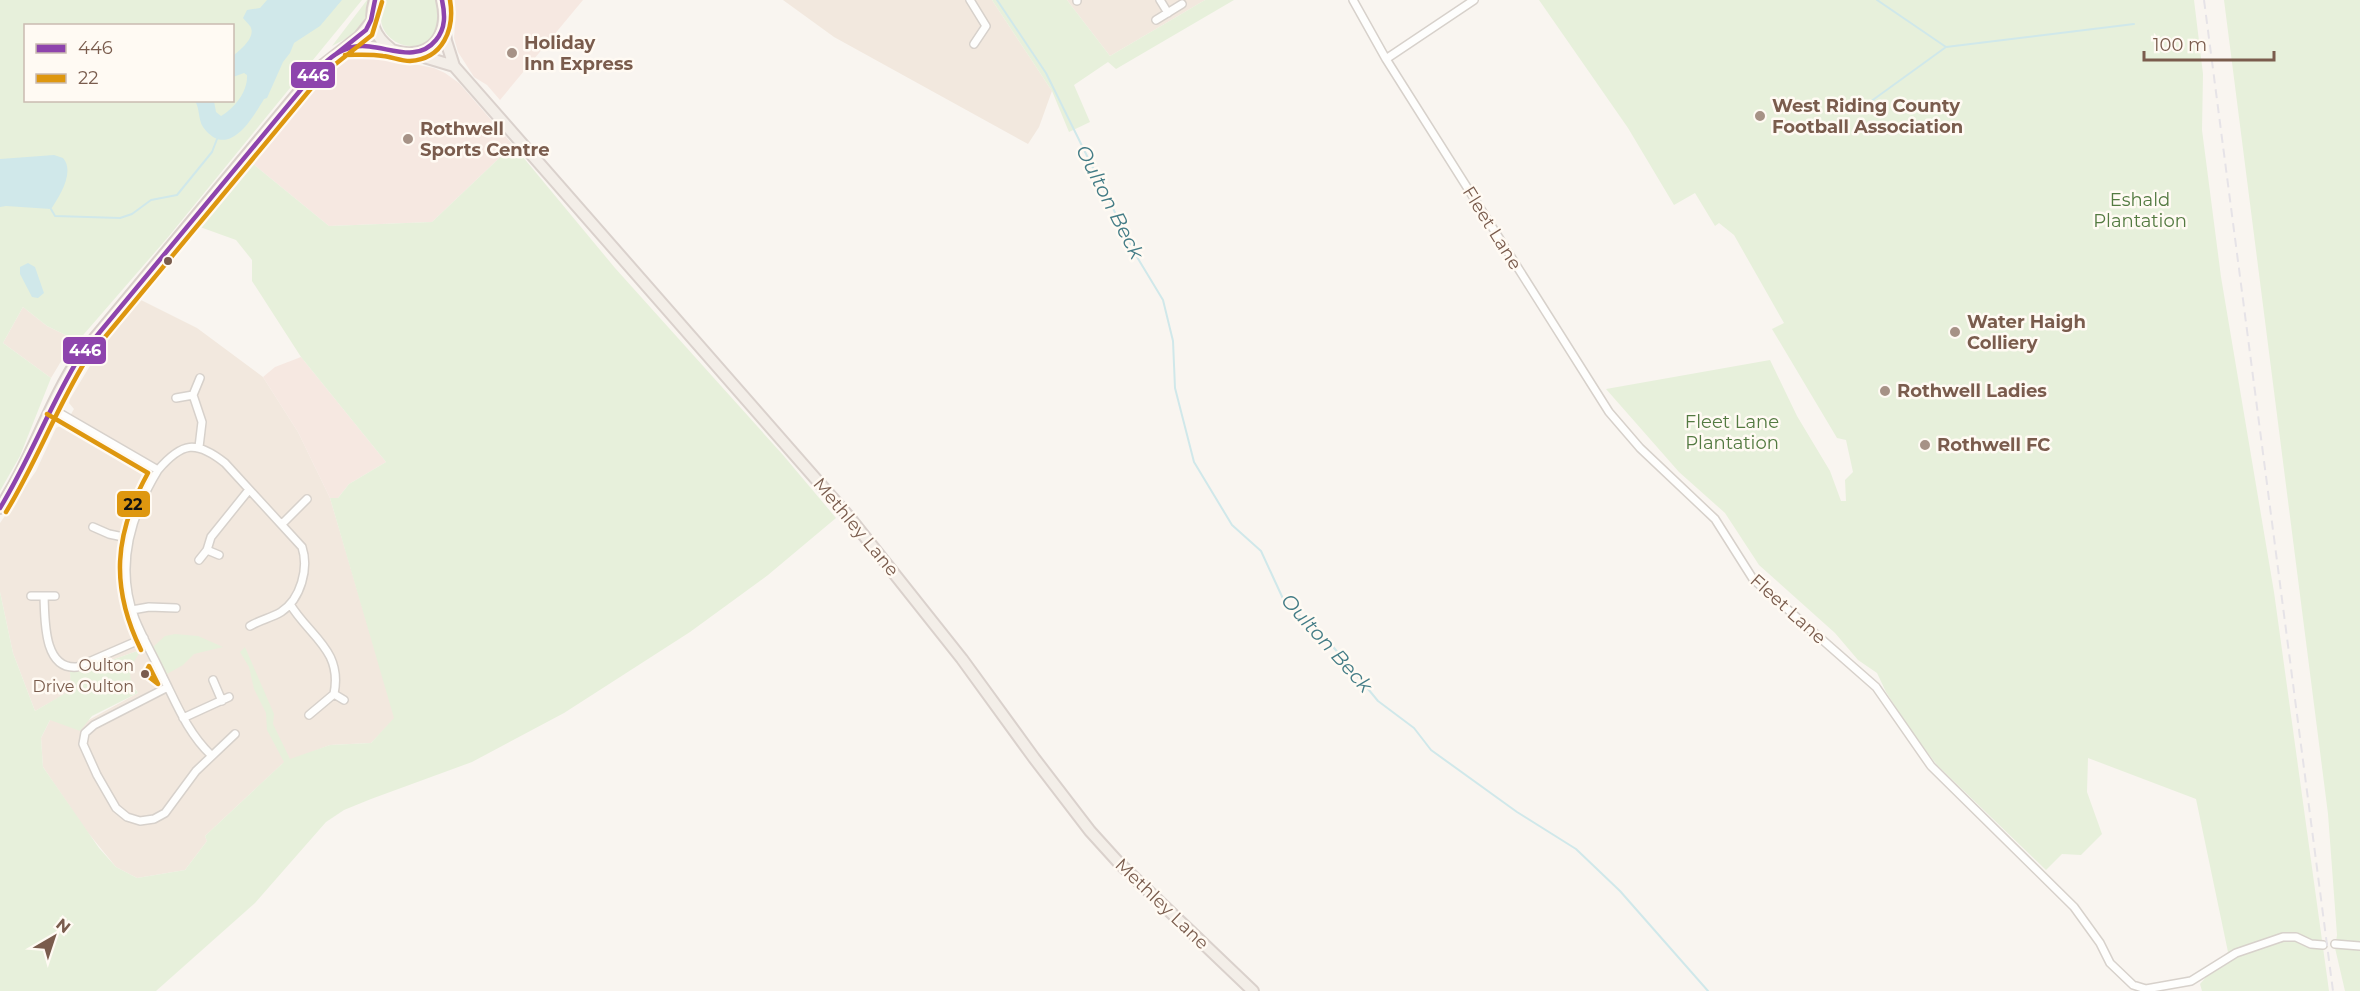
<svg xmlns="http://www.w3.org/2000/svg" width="2360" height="991" font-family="Montserrat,sans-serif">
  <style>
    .residential { fill: #f2e8de }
    .commercial { fill: #f6e8e1 }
    .green { fill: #e7f0db; fill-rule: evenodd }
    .water { fill: #d0e8ea }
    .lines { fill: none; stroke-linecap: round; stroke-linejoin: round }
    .stream { stroke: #d0e8ea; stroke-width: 2 }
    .street-casing { stroke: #d7d1cb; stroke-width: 10 }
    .primary-casing { stroke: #dad1cc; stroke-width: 14 }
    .street { stroke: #fefefd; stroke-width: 7 }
    .primary { stroke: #f3eee8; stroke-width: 10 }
    .rail { stroke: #e6e3e7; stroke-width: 2; stroke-dasharray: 9 6; stroke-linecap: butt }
    .bus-1-casing { stroke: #fffaf3; stroke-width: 9 }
    .bus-2-casing { stroke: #fffaf3; stroke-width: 9 }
    .bus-1 { stroke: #8e44ad; stroke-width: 4.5 }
    .bus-2 { stroke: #de970f; stroke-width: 4.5 }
    .poi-dot { fill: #a69286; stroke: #fffaf3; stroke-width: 2 }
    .bus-dot { fill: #7a5c4d; stroke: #fffaf3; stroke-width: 2 }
    .labels { text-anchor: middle; stroke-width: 5; stroke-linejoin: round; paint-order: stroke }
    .bus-label { font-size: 16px; fill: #7a5c4d; stroke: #fffaf3; text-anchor: end }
    .poi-label { font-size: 18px; font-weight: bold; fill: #7a5c4d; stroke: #fffaf3; text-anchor: start }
    .park-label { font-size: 18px; fill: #537a41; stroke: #fffaf3 }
    .street-label { font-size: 18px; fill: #7a5c4d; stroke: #fffaf3 }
    .water-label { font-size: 20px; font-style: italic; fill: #437c86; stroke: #fffaf3 }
    .line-badge { stroke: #fffaf3; stroke-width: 2 }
    .badge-label { font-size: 16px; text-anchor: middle; font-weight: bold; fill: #fff }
    .pale-badge-label { font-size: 16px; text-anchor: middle; font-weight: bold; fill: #111 }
  </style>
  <rect width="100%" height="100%" fill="#f9f5f0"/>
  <path class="residential" d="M 783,0 L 992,0 L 1052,91 L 1039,127 L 1028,144 L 834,37 Z
    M 1067,0 L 1205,0 L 1110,56 Z
    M 139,299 L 197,328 L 263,377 L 298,432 L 330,498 L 395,718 L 371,743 L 330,745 L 282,764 L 205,836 L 207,841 L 185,870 L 137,878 L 116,867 L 85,829 L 43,767 L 41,738 L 50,720 L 87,721 L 138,693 L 130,678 L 130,670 L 137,651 L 81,671 L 70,672 L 72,690 L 35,711 L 13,653 L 0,592 L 0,523 L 36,471 L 56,428 L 65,424 L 74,409 L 69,403 L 70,399 L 91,364 L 107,339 Z
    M 23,307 L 47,326 L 78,341 L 60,363 L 51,378 L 3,343 Z"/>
  <path class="commercial" d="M 450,0 L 583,0 L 500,100 L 487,85 L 474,77 L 458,52 L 454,38 L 456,12 Z
    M 367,55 L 434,68 L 445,73 L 459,83 L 513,145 L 432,222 L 329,226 L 252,163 L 331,69 L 348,58 Z
    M 301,357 L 386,462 L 349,484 L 338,498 L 330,498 L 298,432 L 263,377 L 275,367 Z"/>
  <path class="green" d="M 0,0 L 362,0 L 169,236 L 78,341 L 47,326 L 23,307 L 3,343 L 51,378 L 20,456 L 0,491 ZM 26,26 L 232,26 L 232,100 L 26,100 Z
    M 367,0 L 371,0 C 365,29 357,33 332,46 Z
    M 386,0 L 436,0 C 440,8 440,13 438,23 C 430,67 362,42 386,0 Z
    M 992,0 L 1067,0 L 1110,56 L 1205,0 L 1234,0 L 1116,69 L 1108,62 L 1074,85 L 1090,122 L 1069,132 L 1052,91 Z
    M 1539,0 L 2194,0 L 2203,74 L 2202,130 L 2221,277 L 2274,592 L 2329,991 L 2202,991 L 2200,984 L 2228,952 L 2196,799 L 2088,758 L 2087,792 L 2102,834 L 2081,855 L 2062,854 L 2046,870 L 1937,765 L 1911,731 L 1886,692 L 1877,673 L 1858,660 L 1835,633 L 1759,565 L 1725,513 L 1679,472 L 1606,389 L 1770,360 L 1797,416 L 1830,471 L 1841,501 L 1846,501 L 1845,480 L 1853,472 L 1846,440 L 1837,438 L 1772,329 L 1784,323 L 1734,235 L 1719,223 L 1715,226 L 1695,193 L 1674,205 L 1628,128 Z
    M 2224,0 L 2360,0 L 2360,991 L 2345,991 L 2335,948 L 2337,935 L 2328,814 Z
    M 513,145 L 615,268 L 783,455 L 836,518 L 768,575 L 690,632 L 564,713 L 472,762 L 371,799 L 344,810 L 326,822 L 255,903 L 156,991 L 0,991 L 0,592 L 13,653 L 35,711 L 71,690 L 70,672 L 81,671 L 137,651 L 139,654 C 128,669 127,678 138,693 L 92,716 L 80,731 L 50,720 L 41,738 L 43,767 L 99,848 L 116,867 L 137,878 L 185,870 L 207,841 L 205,836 L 284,762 L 267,730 L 266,713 L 254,689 L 249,667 L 240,652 L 245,647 L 274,714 L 273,724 L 290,759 L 330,745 L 371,743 L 394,718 L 330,498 L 338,498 L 349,484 L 386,462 L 301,357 L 252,281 L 252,260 L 236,240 L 200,227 L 252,163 L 329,226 L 432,222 Z
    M 175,634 L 198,636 L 223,647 L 194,654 L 183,665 L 167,674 L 153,647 L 165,636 Z"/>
  <path class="water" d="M 267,0 L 342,0 L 320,26 L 294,43 L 290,53 L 283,62 L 267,98 L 264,99 C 252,119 228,161 203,127 C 198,119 200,109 195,101 L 214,101 L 216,112 L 221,116 C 235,108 248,91 247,75 L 244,73 L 233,77 L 233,56 C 240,50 257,37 250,26 C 248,23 245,21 243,18 L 247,10 L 260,8 Z
    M 54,155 L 63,158 C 75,171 60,196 51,209 L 6,206 L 0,207 L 0,159 Z
    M 28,263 L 35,267 L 44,293 L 38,298 L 32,297 L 20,274 L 20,267 Z"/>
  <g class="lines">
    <path class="stream" d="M 997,0 L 1046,73 L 1137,257 L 1163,300 L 1173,341 L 1175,388 L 1194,462 L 1232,525 L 1261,551 L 1285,603 L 1325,637 L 1378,701 L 1414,728 L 1431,750 L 1517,812 L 1576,849 L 1620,891 L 1708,991
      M 1877,0 L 1946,47 L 2134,24
      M 1870,102 L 1946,47
      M 51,209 L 55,216 L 120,218 L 132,214 L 151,200 L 177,195 L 212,152 L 217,139"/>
    <defs>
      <path id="street" d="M 970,0 L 986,26 L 974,44
        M 1077,0 L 1077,1
        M 1160,0 L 1168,13
        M 1353,0 L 1386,59 L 1609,412 L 1640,448 L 1715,519 L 1753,579 L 1876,687 L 1931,766 L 2074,907 L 2100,943 L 2110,963 L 2133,985 L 2146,989 L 2191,981 L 2236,953 L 2283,937 L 2296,937 L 2311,944 L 2323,945
        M 1156,20 L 1182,4
        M 1386,59 L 1474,0
        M 176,398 L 193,395
        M 51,408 L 158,470 C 130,516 115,567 135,619 C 143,639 154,657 163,677 C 177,705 188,733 211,755
        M 199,447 L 202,422 L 193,395 L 200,378
        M 158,470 C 182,442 196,440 225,463 L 302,547 C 309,568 301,599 281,612 C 271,618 260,620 250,626
        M 282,524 L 307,499
        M 93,527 L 109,534 L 128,538
        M 207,550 L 219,555
        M 199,560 L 207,550 L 211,537 L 248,491
        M 31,596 L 55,596
        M 44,596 C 45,619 43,670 77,667 L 144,638
        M 290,604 C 309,636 343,650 334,694 L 309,715
        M 132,610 L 149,607 L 176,608
        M 213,680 L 222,701
        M 168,687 L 94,725 L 85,733 L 83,744 L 97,775 L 116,808 L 127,817 L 140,821 L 154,819 L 165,813 L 196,771 L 235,734
        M 334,694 L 344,700
        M 183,718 L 229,697
        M 2335,944 L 2360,946"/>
      <path id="primary" d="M 375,0 C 368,21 374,36 391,49
        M 444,25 L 446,41 L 454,66 L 850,518 L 962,659 L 1034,758 L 1090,831 L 1119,863 L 1253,991
        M 345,48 C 360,47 374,46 388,49 C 396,51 403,54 412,53 C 441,51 448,24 442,0
        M 414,54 L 454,66
        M 0,508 C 32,460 48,404 80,356 L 318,69 L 359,37 L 371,22"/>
    </defs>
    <use href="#street" class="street-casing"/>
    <use href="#primary" class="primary-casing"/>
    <use href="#street" class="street"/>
    <use href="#primary" class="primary"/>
    <path class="rail" d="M 2204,0 L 2333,991"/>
    <defs>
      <path id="bus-1" d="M 336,54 L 366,30 L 371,20 L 375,0
        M 0,508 C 30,459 50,405 80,356 L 318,69 C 329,59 338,50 353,47 C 381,41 414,67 436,40 C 446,28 445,14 442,0"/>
      <path id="bus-2" d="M 345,55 C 358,55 370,54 383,56 C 392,57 401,61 410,61 C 443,59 455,29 450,0
        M 47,414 L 148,473 C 114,534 110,587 141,650
        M 6,512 C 36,463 56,409 86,360 L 323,74 L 372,35 L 382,2
        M 149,666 L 158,684 L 145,674 Z"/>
    </defs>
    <use href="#bus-1" class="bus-1-casing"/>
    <use href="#bus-2" class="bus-2-casing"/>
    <use href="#bus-1" class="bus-1"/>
    <use href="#bus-2" class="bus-2"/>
  </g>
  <g class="poi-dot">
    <circle cx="512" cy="53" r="6"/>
    <circle cx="1760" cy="116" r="6"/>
    <circle cx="408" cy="139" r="6"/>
    <circle cx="1955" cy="332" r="6"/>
    <circle cx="1885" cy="391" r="6"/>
    <circle cx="1925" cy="445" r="6"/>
  </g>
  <g class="bus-dot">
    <circle cx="168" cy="261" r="5"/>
    <circle cx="145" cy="674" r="5"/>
  </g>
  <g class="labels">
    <g class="bus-label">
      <text x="134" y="671">Oulton<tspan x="134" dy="21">Drive Oulton</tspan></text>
    </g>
    <g class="poi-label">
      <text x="524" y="49">Holiday<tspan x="524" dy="21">Inn Express</tspan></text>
      <text x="1772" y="112">West Riding County<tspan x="1772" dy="21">Football Association</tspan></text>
      <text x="420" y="135">Rothwell<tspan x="420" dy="21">Sports Centre</tspan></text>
      <text x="1967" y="328">Water Haigh<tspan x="1967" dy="21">Colliery</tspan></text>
      <text x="1897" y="397">Rothwell Ladies</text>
      <text x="1937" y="451">Rothwell FC</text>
    </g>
    <g class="park-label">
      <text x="2140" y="206">Eshald<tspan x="2140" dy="21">Plantation</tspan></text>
      <text x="1732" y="428">Fleet Lane<tspan x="1732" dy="21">Plantation</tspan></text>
    </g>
    <g class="street-label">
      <text transform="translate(1492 228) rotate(58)" y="6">Fleet Lane</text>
      <text transform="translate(856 527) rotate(50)" y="6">Methley Lane</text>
      <text transform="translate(1788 609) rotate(42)" y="6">Fleet Lane</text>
      <text transform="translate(1162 904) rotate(44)" y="6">Methley Lane</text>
    </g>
    <g class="water-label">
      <text transform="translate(1110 202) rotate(63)" y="7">Oulton Beck</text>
      <text transform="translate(1327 643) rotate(48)" y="7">Oulton Beck</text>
    </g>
  </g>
  <g class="line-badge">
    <rect x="290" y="61" width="46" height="28" rx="6" fill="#8e44ad"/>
    <rect x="62" y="336" width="45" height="29" rx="6" fill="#8e44ad"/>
    <rect x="116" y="490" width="35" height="28" rx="6" fill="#de970f"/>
  </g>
  <g class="badge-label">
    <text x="313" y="81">446</text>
    <text x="85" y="356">446</text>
  </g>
  <g class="pale-badge-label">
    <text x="133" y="510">22</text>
  </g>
  <rect x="24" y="24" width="210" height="78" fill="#fffaf3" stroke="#cabbb1" stroke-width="1.5"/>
  <rect x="36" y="44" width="30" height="9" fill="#8e44ad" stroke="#cabbb1" stroke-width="1.5"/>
  <text x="78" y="54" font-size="18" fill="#7a5c4d">446</text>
  <rect x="36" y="74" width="30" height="9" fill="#de970f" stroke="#cabbb1" stroke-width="1.5"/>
  <text x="78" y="84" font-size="18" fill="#7a5c4d">22</text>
  <g transform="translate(54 937) rotate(39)" stroke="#fffaf3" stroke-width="4.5" paint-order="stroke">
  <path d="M0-4.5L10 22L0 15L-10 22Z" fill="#7a5c4d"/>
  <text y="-9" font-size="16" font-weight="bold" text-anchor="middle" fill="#7a5c4d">N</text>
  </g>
  <path d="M2144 51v9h130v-9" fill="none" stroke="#7a5c4d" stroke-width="3"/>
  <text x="2153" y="51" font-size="18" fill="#7a5c4d" stroke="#fffaf3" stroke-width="4.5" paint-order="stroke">100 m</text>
</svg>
